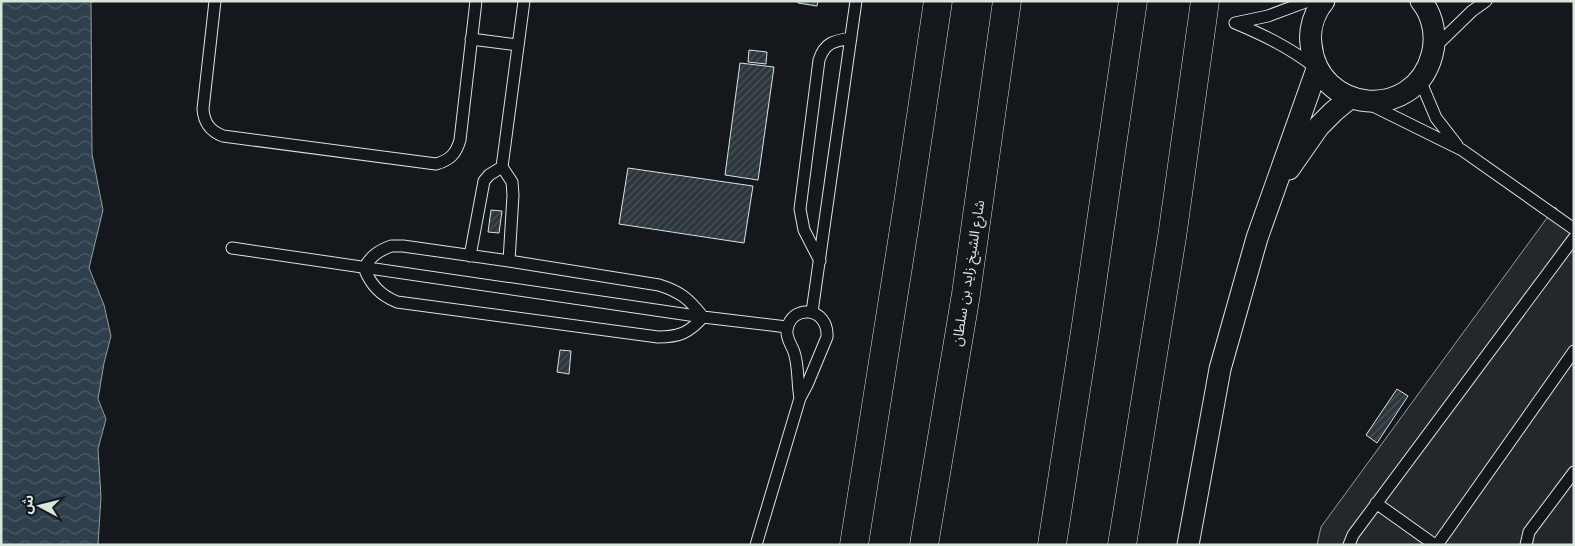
<svg xmlns="http://www.w3.org/2000/svg" width="1575" height="546" font-family="'Open Sans','Noto Sans Arabic',sans-serif">
  <style>
    .parking { fill: #24282b; stroke: #939e99 }
    .water { fill: url(#water-waves); stroke: #939e99 }
    .building { fill: url(#building-hatch); stroke: #d8e6dc }
    .lines { fill: none; stroke-linecap: round; stroke-linejoin: round }
    .service-casing { stroke: #d8e6dc; stroke-width: 13 }
    .minor-casing { stroke: #d8e6dc; stroke-width: 23 }
    .motorway-casing { stroke: #d8e6dc; stroke-width: 29 }
    .service { stroke: #14181c; stroke-width: 11 }
    .minor { stroke: #14181c; stroke-width: 21 }
    .motorway { stroke: #14181c; stroke-width: 28 }
    .labels { text-anchor: middle; stroke-width: 4; stroke-linejoin: round; paint-order: stroke }
    .street-label { font-size: 14px; fill: #d8e6dc; stroke: #14181c }
  </style>
  <defs>
    <pattern id="water-waves" width="16" height="10" patternUnits="userSpaceOnUse" patternTransform="scale(1.25)"><rect width="16" height="10" fill="#2f3f4d"/><path d="M0 5q4-4 8 0t8 0" fill="none" stroke="#4c5b66"/></pattern>
    <pattern id="building-hatch" width="6" height="6" patternUnits="userSpaceOnUse" patternTransform="scale(1.25)"><rect width="6" height="6" fill="#2c363c"/><path d="M-1 1l2-2M0 6l6-6M5 7l2-2" fill="none" stroke="#4a5358"/></pattern>
  </defs>
  <rect width="100%" height="100%" fill="#14181c"/>
  <path class="parking" d="M 1555,207 L 1574,227 L 1574,545 L 1317,545 L 1321,527 Z"/>
  <path class="water" d="M 1,1 L 91,1 L 92,154 L 103,210 L 89,268 L 104,305 L 111,336 L 104,363 L 98,399 L 106,419 L 98,449 L 101,497 L 98,545 L 1,545 Z"/>
  <path class="building" d="M 798,1 L 818,1 L 817,6 L 798,3 Z
    M 749,50 L 767,52 L 766,64 L 748,62 Z
    M 740,63 L 774,67 L 758,180 L 725,175 Z
    M 628,168 L 753,186 L 744,243 L 619,224 Z
    M 491,210 L 502,211 L 499,233 L 488,232 Z
    M 560,350 L 571,351 L 569,374 L 557,372 Z
    M 1397,389 L 1408,396 L 1377,443 L 1366,435 Z"/>
  <g class="lines">
    <defs>
      <path id="service" d="M 215,1 L 203,109 C 204,123 210,131 223,136 L 436,164 C 450,160 456,154 460,140 L 476,1
        M 1235,23 C 1266,36 1290,48 1316,68
        M 1235,23 L 1268,16 L 1308,1
        M 471,39 L 518,45
        M 1435,47 L 1472,11 L 1486,1
        M 1420,80 L 1436,118 L 1457,145
        M 1369,104 L 1462,150 L 1574,229
        M 391,246 L 403,246 L 509,261 L 659,285 C 681,292 689,299 703,317 C 689,333 679,337 658,337 L 397,302 C 380,295 371,285 364,268 C 371,256 378,251 391,246 Z
        M 232,248 L 703,317 L 787,327
        M 470,256 L 484,181 L 489,175 L 502,167
        M 509,261 L 513,195 L 512,182 L 502,167 L 524,1
        M 820,261 L 804,230 L 800,209 L 819,60 C 825,42 834,41 851,38
        M 812,312 L 856,1
        M 1376,503 L 1435,545
        M 756,545 L 800,398 L 807,385 L 827,337 C 829,307 791,303 787,330 C 786,338 791,344 794,352 C 799,367 797,383 800,398
        M 1349,545 L 1353,535 L 1574,238
        M 1437,545 L 1574,351
        M 1526,545 L 1529,532 L 1574,472"/>
      <path id="minor" d="M 1324,1 C 1314,13 1309,29 1311,44 C 1317,113 1414,123 1432,55 C 1437,37 1433,15 1421,1
        M 1289,169 L 1319,126 L 1333,112 L 1351,97
        M 1188,545 L 1220,369 L 1257,238 L 1317,69"/>
      <path id="motorway" d="M 854,545 L 907,210 L 938,1
        M 924,545 L 966,294 L 1007,1
        M 1052,545 L 1086,325 L 1133,1
        M 1122,545 L 1172,237 L 1205,1"/>
    </defs>
    <use href="#service" class="service-casing"/>
    <use href="#minor" class="minor-casing"/>
    <use href="#motorway" class="motorway-casing"/>
    <use href="#service" class="service"/>
    <use href="#minor" class="minor"/>
    <use href="#motorway" class="motorway"/>
  </g>
  <g class="labels">
    <g class="street-label">
      <text transform="translate(968 273) rotate(-81)" y="5">شارع الشيخ زايد بن سلطان</text>
    </g>
  </g>
  <rect width="1575" height="546" fill="none" stroke="#d8e6dc" stroke-width="5"/>
  <g transform="translate(40 506) rotate(277)" stroke="#14181c" stroke-width="4" paint-order="stroke">
  <path d="M0-4L9 19L0 12L-9 19Z" fill="#d8e6dc"/>
  <text y="-8" font-size="14" font-weight="bold" text-anchor="middle" fill="#d8e6dc">ش</text>
  </g>
</svg>
